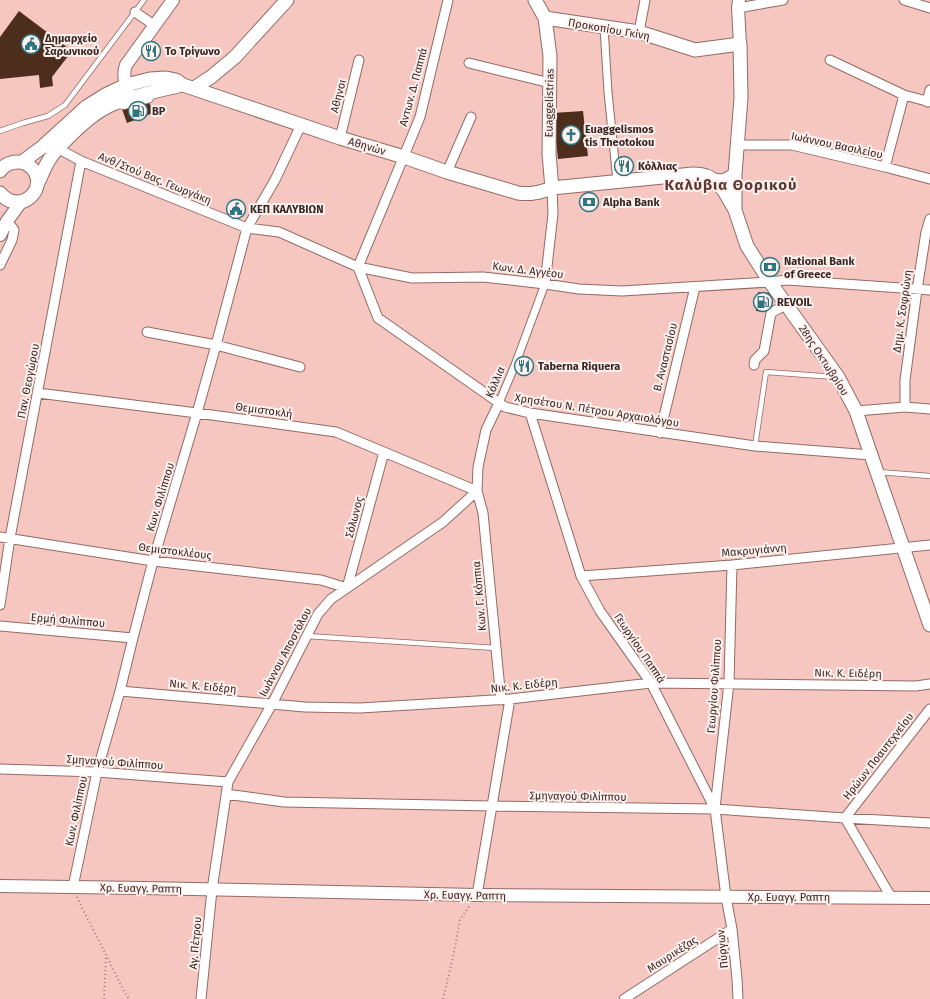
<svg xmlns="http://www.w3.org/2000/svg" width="930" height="999" font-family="'Fira Sans',sans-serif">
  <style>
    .building { fill: #4d2e1d }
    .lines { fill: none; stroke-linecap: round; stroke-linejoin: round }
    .service-casing { stroke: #936a64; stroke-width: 6 }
    .pedestrian-casing { stroke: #936a64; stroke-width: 9 }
    .minor-casing { stroke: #936a64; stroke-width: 11 }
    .tertiary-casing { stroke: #936a64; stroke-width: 14 }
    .secondary-casing { stroke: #936a64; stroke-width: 15 }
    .path { stroke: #a07e7a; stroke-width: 2; stroke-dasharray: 1 3; stroke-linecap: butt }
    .service { stroke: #fff; stroke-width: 4.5 }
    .pedestrian { stroke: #fff; stroke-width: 7 }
    .minor { stroke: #fff; stroke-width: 9 }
    .tertiary { stroke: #fff; stroke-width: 12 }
    .secondary { stroke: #fff; stroke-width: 13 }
    .labels { text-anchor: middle; stroke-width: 4; stroke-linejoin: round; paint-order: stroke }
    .street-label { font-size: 11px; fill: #392725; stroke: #fff1ee }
    .poi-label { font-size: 11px; font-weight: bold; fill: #392725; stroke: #fff1ee; text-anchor: start }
    .district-label { font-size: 15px; font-weight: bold; letter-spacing: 1px; fill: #5c3732; stroke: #fff1ee }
  </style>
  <rect width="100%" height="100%" fill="#f5c7c0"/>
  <path class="building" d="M 19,11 L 72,51 L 52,77 L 53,86 L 40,88 L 39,75 L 0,79 L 0,37 Z
    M 148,99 L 153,113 L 127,123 L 122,109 Z
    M 583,111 L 588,156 L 558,159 L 553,113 Z
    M 758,292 L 770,293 L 768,312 L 756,311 Z"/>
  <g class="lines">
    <defs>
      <path id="service" d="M 118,105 L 123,107 L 150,100 L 154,94
        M 0,131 L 23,123 L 48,116 L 65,105 L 144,0
        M 755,446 L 766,372 L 835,377
        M 878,472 L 930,476
        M 306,636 L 496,648"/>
      <path id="pedestrian" d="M 604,27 L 608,92 L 617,181
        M 499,403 L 515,365 L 545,284"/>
      <path id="minor" d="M 904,0 L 930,8
        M 738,8 L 783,0
        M 135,12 L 154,25
        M 639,32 L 645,0
        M 830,60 L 904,95
        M 469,63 L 550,83
        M 927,102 L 930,90
        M 340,138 L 359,60
        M 738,145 L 792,145 L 885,167 L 930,179
        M 57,148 L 81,161 L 247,228 L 279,232 L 358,267 L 392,274 L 412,278 L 483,277 L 545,284 L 579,289 L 622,291 L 770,282 L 787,280 L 930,290
        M 885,167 L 904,95 L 930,102
        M 447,172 L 471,117
        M 0,265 L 12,240 L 14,230 L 7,221
        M 358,267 L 378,318 L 505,407 L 530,413 L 755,446 L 871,455
        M 358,267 L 420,117 L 448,0
        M 545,284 L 553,214 L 552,188
        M 147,332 L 216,345 L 300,367
        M 754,365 L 755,360 L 764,351 L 771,313 L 787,304
        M 38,393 L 197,413 L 336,432 L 477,491
        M 499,403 L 486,430 L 478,467 L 477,491 L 483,513 L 501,700
        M 905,407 L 905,380 L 917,290 L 926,232 L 930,219
        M 856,411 L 905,407 L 930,409
        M 530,413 L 581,576 L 600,611 L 651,683 L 715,809 L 726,897 L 732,929 L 737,979 L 738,999
        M 660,433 L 695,287
        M 0,537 L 153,561 L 321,580 L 347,588 L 384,452
        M 581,576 L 732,565 L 930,545
        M 0,605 L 10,538 L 81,161
        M 0,626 L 133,638
        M 120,691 L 305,707 L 360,708 L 510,699 L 651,683 L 916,686 L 930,684
        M 0,769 L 97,772 L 228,782
        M 226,794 L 284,802 L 492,806 L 715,809 L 845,818 L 930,823
        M 715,808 L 729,683 L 732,565
        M 73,887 L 97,772 L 120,691 L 133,638 L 153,561 L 197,413 L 216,345 L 247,228 L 275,180 L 301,125
        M 477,895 L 510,699
        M 891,897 L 845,818 L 930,709
        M 201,999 L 212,890 L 228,782 L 272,704 L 318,614 L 331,599 L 443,522 L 477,491
        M 624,999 L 732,929"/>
      <path id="tertiary" d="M 739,0 L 738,8 L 740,44
        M 128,93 C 126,84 122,75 126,65 L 173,0
        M 0,235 L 7,221 L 21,202
        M 0,886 L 143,888 L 477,895 L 930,898"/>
      <path id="secondary" d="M 535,0 L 545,18 L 550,56 L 549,154 L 552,188
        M 545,18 L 639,32 L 695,50 L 740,44 L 741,98 L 735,174 L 735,210
        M 194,88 L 211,77 L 235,57 L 287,0
        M 22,162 L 41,148 L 86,107 L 107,94 L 126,85 L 150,79 L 166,78 L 176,80 L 183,85 L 340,138 L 404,157 L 447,172 L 518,193 C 532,195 540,192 552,188 L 693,174 C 697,174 702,174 706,176 C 711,177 707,176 712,179 C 721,183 728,180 735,174
        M 0,171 C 4,165 11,162 18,162 C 23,162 28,164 32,168 C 50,188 20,217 0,193
        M 712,179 L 719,185 L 724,191 L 735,210 L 747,246 L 770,282 L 838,377 L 856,411 L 871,455 L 930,625
        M 37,185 C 41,177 44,168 49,160 C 55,150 63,143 71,135 C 83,123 96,111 113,104 C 135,95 160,90 183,85"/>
    </defs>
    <use href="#service" class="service-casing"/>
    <use href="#pedestrian" class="pedestrian-casing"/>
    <use href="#minor" class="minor-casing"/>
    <use href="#tertiary" class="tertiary-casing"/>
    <use href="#secondary" class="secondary-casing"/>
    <path class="path" d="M 77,897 C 86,917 97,936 106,955 C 114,970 120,985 129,999
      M 104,999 L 106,956
      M 443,999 L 453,957 L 460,920 L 470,905"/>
    <use href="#service" class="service"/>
    <use href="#pedestrian" class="pedestrian"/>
    <use href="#minor" class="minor"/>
    <use href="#tertiary" class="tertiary"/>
    <use href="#secondary" class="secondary"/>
  </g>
  <defs>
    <symbol id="civic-ring" viewBox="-11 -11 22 22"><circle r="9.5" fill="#fff1ee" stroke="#2d7580" stroke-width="1.5"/><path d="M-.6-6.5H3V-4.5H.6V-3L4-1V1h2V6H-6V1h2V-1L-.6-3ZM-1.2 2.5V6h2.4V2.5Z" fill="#2d7580"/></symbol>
    <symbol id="restaurant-ring" viewBox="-11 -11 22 22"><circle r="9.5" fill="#fff1ee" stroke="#2d7580" stroke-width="1.5"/><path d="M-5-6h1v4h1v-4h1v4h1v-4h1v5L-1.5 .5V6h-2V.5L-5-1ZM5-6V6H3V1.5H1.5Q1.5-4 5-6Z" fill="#2d7580"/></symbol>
    <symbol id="fuel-ring" viewBox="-11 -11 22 22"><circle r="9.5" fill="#fff1ee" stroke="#2d7580" stroke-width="1.5"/><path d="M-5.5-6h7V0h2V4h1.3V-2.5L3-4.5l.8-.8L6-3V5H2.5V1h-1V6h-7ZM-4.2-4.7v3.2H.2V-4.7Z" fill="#2d7580"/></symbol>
    <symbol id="church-ring" viewBox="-11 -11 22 22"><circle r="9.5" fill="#fff1ee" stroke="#2d7580" stroke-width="1.5"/><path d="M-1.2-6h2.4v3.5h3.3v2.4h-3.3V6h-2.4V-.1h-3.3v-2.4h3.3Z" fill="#2d7580"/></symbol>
    <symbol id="bank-ring" viewBox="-11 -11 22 22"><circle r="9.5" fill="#fff1ee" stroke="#2d7580" stroke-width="1.5"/><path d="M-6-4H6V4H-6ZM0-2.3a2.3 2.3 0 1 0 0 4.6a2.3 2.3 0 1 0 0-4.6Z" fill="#2d7580"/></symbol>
  </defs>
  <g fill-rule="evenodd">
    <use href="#civic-ring" x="20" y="33" width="22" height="22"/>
    <use href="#restaurant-ring" x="140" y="40" width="22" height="22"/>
    <use href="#fuel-ring" x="127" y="100" width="22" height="22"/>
    <use href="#church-ring" x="560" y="124" width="22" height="22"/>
    <use href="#restaurant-ring" x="613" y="155" width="22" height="22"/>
    <use href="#bank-ring" x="578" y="191" width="22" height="22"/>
    <use href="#civic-ring" x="225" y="198" width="22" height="22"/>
    <use href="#bank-ring" x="759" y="256" width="22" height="22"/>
    <use href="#fuel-ring" x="752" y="291" width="22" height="22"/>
    <use href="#restaurant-ring" x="513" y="355" width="22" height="22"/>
  </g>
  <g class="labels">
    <g class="street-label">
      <text transform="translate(609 29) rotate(10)" y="4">Προκοπίου Γκίνη</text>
      <text transform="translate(413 87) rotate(-75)" y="4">Αντων. Δ. Παππά</text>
      <text transform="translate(338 96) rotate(-76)" y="4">Αθηνοι</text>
      <text transform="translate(549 103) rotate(-89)" y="4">Euaggelistrias</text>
      <text transform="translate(837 145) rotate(12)" y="4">Ιωάννου Βασιλείου</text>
      <text transform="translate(367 146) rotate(16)" y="4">Αθηνών</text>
      <text transform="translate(155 178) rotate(22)" y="4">Ανθ/Στού Βας. Γεωργάκη</text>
      <text transform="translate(528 270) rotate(7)" y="4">Κων. Δ. Αγγέου</text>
      <text transform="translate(902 311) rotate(-82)" y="4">Δημ. Κ. Σοφρώνη</text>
      <text transform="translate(665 357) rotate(-76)" y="4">Β. Αναστασίου</text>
      <text transform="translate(824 360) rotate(57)" y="4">28ης Οκτωβρίου</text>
      <text transform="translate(28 381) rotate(-79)" y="4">Παν. Θεογώρου</text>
      <text transform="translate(495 382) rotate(-67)" y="4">Κόλλια</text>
      <text transform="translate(264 410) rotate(8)" y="4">Θεμιστοκλή</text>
      <text transform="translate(597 410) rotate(9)" y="4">Χρησέτου Ν. Πέτρου Αρχαιολόγου</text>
      <text transform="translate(160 497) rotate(-73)" y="4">Κων. Φιλίππου</text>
      <text transform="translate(354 517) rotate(-75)" y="4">Σόλωνος</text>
      <text transform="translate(754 550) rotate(-5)" y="4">Μακρυγιάννη</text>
      <text transform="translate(175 551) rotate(7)" y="4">Θεμιστοκλέους</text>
      <text transform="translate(479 596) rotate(-95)" y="4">Κων. Γ. Κόππια</text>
      <text transform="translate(68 620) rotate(5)" y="4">Ερμή Φιλίππου</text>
      <text transform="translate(640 648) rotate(56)" y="4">Γεωργίου Παππά</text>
      <text transform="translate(285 652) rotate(-62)" y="4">Ιωάννου Αποστόλου</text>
      <text transform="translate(848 673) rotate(1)" y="4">Νικ. Κ. Ειδέρη</text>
      <text transform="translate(524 685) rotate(-6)" y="4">Νικ. Κ. Ειδέρη</text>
      <text transform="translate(203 686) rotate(5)" y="4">Νικ. Κ. Ειδέρη</text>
      <text transform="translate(714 686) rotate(-86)" y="4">Γεωργίου Φιλίππου</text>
      <text transform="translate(878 756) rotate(-52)" y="4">Ηρώων Ποαυτεχνείου</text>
      <text transform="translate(115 762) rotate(4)" y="4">Σμηναγού Φιλίππου</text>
      <text transform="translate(578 796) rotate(1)" y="4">Σμηναγού Φιλίππου</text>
      <text transform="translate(76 811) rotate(-78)" y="4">Κων. Φιλίππου</text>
      <text transform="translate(141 888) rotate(1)" y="4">Χρ. Ευαγγ. Ραπτη</text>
      <text transform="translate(465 895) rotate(1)" y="4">Χρ. Ευαγγ. Ραπτη</text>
      <text x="789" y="901">Χρ. Ευαγγ. Ραπτη</text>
      <text transform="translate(195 943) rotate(-85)" y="4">Αγ. Πέτρου</text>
      <text transform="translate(722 949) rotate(-96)" y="4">Πύργων</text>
      <text transform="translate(672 954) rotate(-33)" y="4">Μαυρικέζας</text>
    </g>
    <g class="poi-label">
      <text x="45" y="42">Δημαρχείο<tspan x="45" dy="13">Σαρωνικού</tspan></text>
      <text x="165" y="55">Το Τρίγωνο</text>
      <text x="152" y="115">BP</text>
      <text x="585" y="133">Euaggelismos<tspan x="585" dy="13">tis Theotokou</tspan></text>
      <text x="638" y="170">Κόλλιας</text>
      <text x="603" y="206">Alpha Bank</text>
      <text x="250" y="213">ΚΕΠ ΚΑΛΥΒΙΩΝ</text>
      <text x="784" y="265">National Bank<tspan x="784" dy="13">of Greece</tspan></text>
      <text x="777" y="306">REVOIL</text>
      <text x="538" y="370">Taberna Riquera</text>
    </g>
    <g class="district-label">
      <text x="731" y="190">Καλύβια Θορικού</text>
    </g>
  </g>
</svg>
